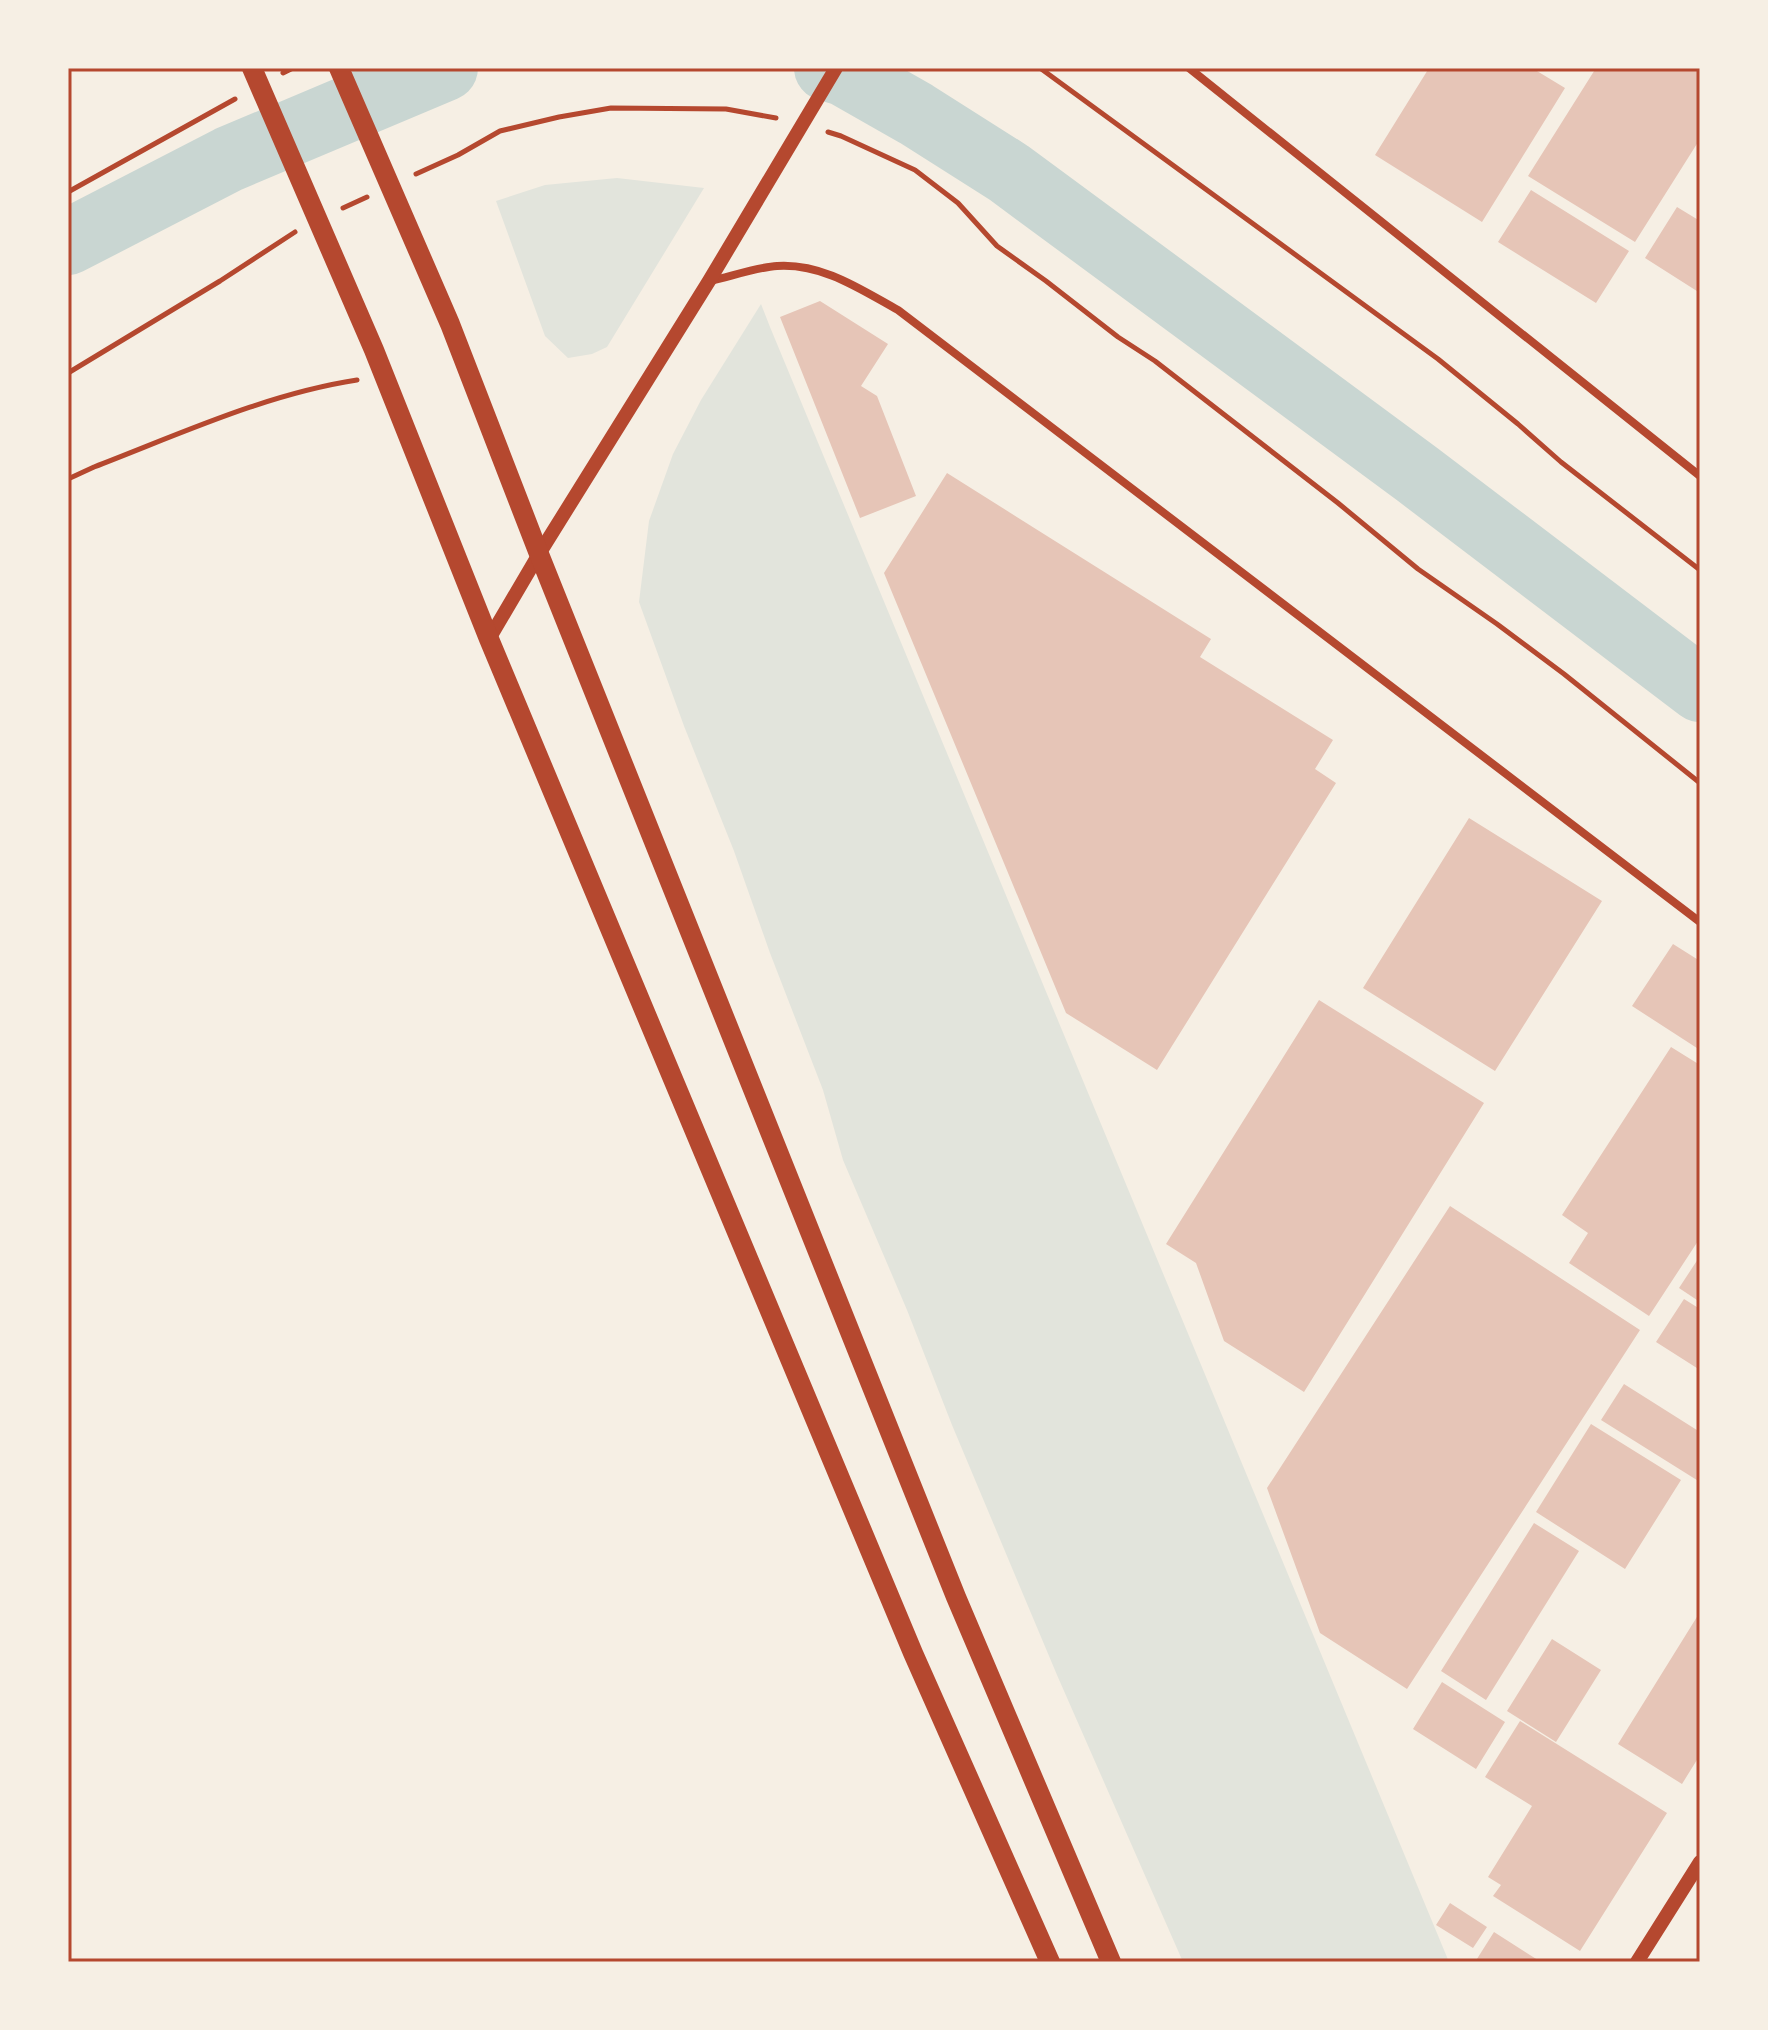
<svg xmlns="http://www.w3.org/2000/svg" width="1768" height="2030" font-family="'Nunito Sans',sans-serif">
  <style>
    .green { fill: #e2e4dc }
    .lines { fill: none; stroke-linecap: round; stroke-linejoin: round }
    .river { stroke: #c9d6d2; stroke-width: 66 }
    .building { fill: #e6c5b7 }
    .path { stroke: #b5482f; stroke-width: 5 }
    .minor { stroke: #b5482f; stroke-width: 8 }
    .tertiary { stroke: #b5482f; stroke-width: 14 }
    .primary { stroke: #b5482f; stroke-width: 20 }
    .neatline { fill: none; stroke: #b5482f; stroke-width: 3 }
  </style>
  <rect width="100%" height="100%" fill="#f6efe4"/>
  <path class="green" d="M 617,178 L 704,188 L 607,347 L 592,354 L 568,358 L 545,336 L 496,201 L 545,185 Z
    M 761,304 L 770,327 L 1449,1962 L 1183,1962 L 1057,1675 L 952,1425 L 907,1310 L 843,1160 L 823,1090 L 770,953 L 734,851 L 684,726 L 639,602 L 649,521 L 673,454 L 701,400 Z"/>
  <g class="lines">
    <path class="river" d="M 827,68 L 844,73 L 916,114 L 1009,173 L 1417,474 L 1700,689
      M 68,242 L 229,159 L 445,68"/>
  </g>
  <path class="building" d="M 1429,68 L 1532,68 L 1565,88 L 1482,222 L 1375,155 Z
    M 1596,68 L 1700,68 L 1700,139 L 1635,242 L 1528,176 Z
    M 1531,190 L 1629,251 L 1596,303 L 1498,242 Z
    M 1677,207 L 1700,221 L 1700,293 L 1645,258 Z
    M 820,301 L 888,344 L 861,386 L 877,396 L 916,496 L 860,518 L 780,317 Z
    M 947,473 L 1211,639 L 1200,657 L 1333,740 L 1315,769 L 1336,783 L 1157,1070 L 1066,1013 L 884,573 Z
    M 1469,818 L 1602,901 L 1495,1071 L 1363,988 Z
    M 1673,944 L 1700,961 L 1700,1050 L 1632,1006 Z
    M 1319,1000 L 1484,1103 L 1304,1392 L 1224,1341 L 1196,1263 L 1166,1244 Z
    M 1671,1047 L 1700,1065 L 1700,1238 L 1649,1316 L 1569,1263 L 1588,1233 L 1562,1215 Z
    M 1450,1206 L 1640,1330 L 1407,1689 L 1320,1633 L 1267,1488 Z
    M 1700,1256 L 1700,1302 L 1679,1288 Z
    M 1684,1299 L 1700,1309 L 1700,1370 L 1656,1342 Z
    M 1624,1384 L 1700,1432 L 1700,1482 L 1601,1420 Z
    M 1591,1424 L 1681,1480 L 1625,1569 L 1536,1512 Z
    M 1534,1523 L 1579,1551 L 1486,1700 L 1441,1671 Z
    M 1700,1612 L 1700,1755 L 1682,1784 L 1618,1744 Z
    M 1552,1639 L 1601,1670 L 1556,1742 L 1507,1711 Z
    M 1442,1682 L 1505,1722 L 1476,1769 L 1413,1729 Z
    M 1520,1721 L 1667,1813 L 1580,1951 L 1493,1896 L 1501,1885 L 1488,1877 L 1532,1806 L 1485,1777 Z
    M 1450,1903 L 1487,1927 L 1473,1948 L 1436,1925 Z
    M 1494,1932 L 1541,1962 L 1475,1962 Z"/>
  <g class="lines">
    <path class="path" d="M 1040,68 L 1438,359 L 1518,424 L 1561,462 L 1700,570
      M 283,73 L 293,68
      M 828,132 L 841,136 L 915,170 L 958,203 L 997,246 L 1046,281 L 1118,337 L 1155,361 L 1338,503 L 1418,569 L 1497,624 L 1564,674 L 1700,783
      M 416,174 L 458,155 L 500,131 L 559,117 L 611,108 L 726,109 L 776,118
      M 68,192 L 235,99
      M 343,208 L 367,197
      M 68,373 L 220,281 L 295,232
      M 68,479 L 94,467 C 180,434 266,394 357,380"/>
    <path class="minor" d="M 1189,68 L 1700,476
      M 710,281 C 729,277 758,267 777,266 C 822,263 860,289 898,310 L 1700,922"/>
    <path class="tertiary" d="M 489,639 L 539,554 L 709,281 L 836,68
      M 1637,1962 L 1700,1862"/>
    <path class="primary" d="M 252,68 L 374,350 L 489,639 L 913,1653 L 1050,1962
      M 339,68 L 450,324 L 539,554 L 956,1597 L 1111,1962"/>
  </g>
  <rect width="1768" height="2030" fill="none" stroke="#f6efe4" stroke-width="140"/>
  <rect x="70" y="70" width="1628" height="1890" class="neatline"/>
</svg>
